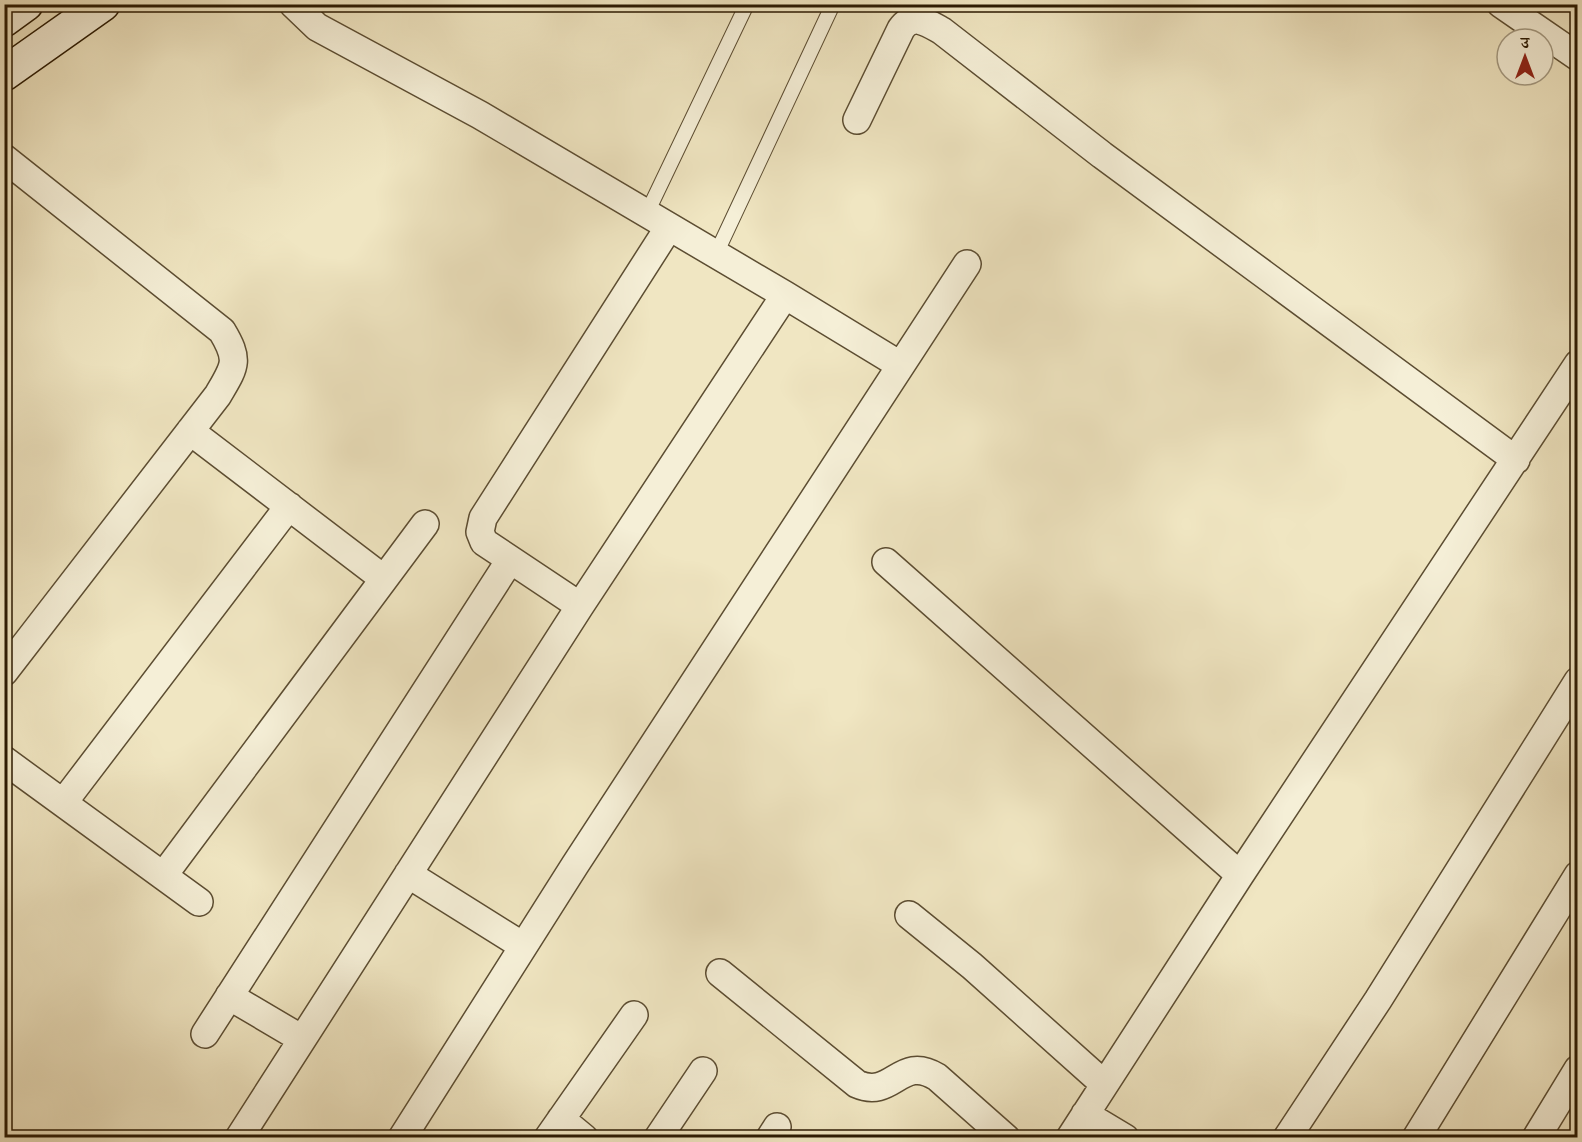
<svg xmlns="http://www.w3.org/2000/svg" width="1582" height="1142" font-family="'IM FELL Great Primer','Noto Serif Devanagari',serif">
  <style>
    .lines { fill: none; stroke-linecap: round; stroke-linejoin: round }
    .lane-casing { stroke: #5c4d32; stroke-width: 16 }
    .street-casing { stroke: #5c4d32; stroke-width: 30 }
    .secondary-casing { stroke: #2b1a02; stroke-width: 36 }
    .lane { stroke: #f5efd7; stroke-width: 14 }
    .street { stroke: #f5efd7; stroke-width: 27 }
    .secondary { stroke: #f5efd7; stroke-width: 33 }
  </style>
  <rect width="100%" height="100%" fill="#f0e6c2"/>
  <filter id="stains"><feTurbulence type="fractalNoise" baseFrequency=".00333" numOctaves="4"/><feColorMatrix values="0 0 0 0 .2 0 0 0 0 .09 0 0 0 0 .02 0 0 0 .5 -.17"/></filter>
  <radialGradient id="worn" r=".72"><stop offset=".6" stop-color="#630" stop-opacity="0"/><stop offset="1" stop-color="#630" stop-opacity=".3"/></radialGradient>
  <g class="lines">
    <defs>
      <path id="lane" d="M 647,213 L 747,4
        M 716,254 L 833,4"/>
      <path id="street" d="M 293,4 L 317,27 L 480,115 L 785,295 L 900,365
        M 1501,4 L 1578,57
        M 857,120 L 901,29 C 913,12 928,23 942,31 L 1102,155 L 1516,460
        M 4,158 L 222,331 C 240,361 235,366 218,395 L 4,672
        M 190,431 L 384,579
        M 886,562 L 1240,875
        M 580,606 L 484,542 L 480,532 L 483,518 L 669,227
        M 4,760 L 199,902
        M 63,803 L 289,506
        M 408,874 L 523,946
        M 163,876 L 425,524
        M 909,915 L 972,966 L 1104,1084
        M 720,973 L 857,1084 C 893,1100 900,1054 937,1077 L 1006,1138
        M 229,996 L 302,1039
        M 205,1034 L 510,560
        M 1085,1114 L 1125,1138
        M 561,1119 L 584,1138
        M 239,1138 L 580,606 L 785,295
        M 402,1138 L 575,865 L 967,264
        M 548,1138 L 634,1015
        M 658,1138 L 703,1071
        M 770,1138 L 777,1127
        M 1070,1138 L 1240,875 L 1578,364
        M 1287,1138 L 1378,1000 L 1578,681
        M 1416,1138 L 1578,875
        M 1536,1138 L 1578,1069"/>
      <path id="secondary" d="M 4,20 L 26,4
        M 4,74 L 103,4"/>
    </defs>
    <use href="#lane" class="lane-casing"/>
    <use href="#street" class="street-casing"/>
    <use href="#secondary" class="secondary-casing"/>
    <use href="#lane" class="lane"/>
    <use href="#street" class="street"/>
    <use href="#secondary" class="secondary"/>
  </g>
  <rect width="1582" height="1142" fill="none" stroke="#f0e6c2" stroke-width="24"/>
  <rect x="6" y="6" width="1570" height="1130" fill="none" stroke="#2b1a02" stroke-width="3"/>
  <rect x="12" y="12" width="1558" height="1118" fill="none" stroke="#2b1a02" stroke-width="1.5"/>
  <g transform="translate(1525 57)"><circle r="28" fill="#f5efd7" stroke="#a49a82" stroke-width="1.5"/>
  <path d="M0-4.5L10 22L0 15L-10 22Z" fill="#8f2418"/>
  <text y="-9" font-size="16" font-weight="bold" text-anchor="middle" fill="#2b1a02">उ</text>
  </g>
  <rect width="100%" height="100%" filter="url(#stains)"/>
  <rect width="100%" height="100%" fill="url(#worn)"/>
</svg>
